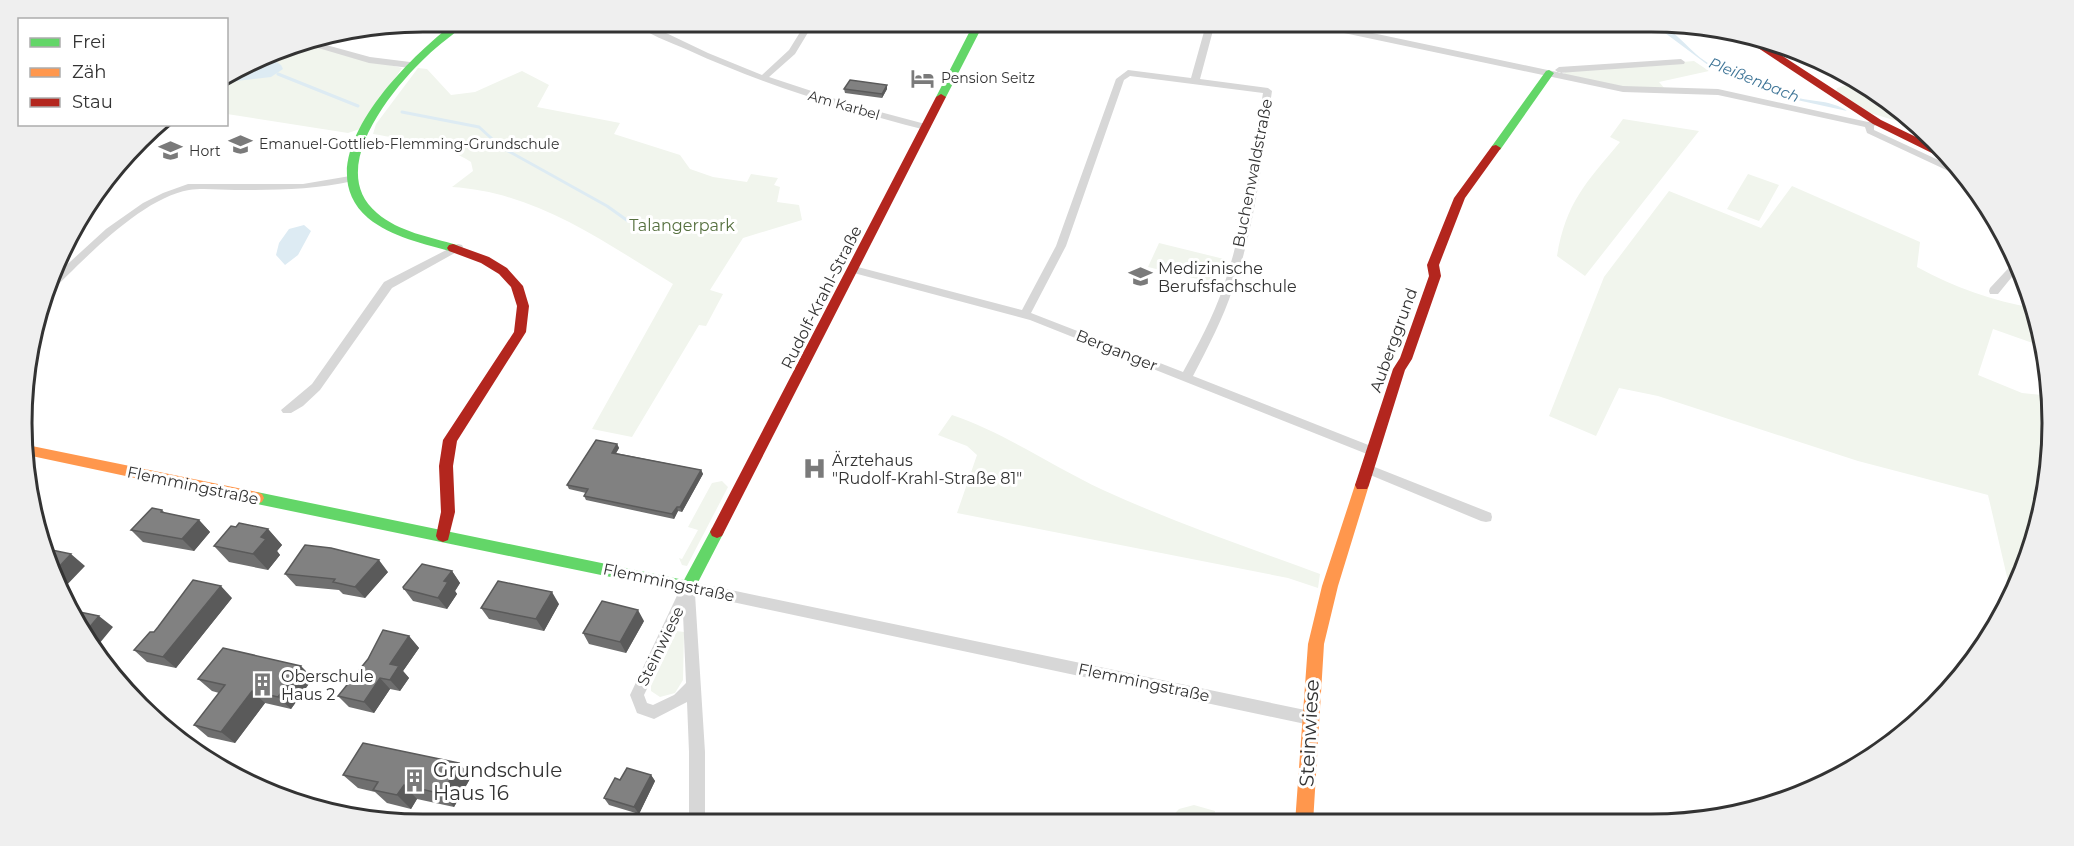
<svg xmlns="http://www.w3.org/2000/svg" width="2074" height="846" font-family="Montserrat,sans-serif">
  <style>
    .green { fill: #f1f5ed }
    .water { fill: #ddebf3 }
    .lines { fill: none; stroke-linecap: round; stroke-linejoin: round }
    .stream { stroke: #ddebf3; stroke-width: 3 }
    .street { fill: #d7d7d7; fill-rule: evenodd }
    .fast { fill: #63d668; fill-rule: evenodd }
    .slow { fill: #ff974d; fill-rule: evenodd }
    .jam { fill: #b3261e; fill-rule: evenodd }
    .wall { fill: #6f6f6f }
    .shaded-wall { fill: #5a5a5a }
    .building { fill: #818181; stroke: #5a5a5a; stroke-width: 1.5 }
    .labels { text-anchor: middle; stroke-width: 6; stroke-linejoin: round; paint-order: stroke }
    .far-poi-label { font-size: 14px; fill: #333; stroke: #fff; text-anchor: start }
    .far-street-label { font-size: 14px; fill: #333; stroke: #fff }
    .far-water-label { font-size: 15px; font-style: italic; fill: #3f7597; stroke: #fff }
    .street-label { font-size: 16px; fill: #333; stroke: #fff }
    .park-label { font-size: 16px; fill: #56703f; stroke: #fff }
    .poi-label { font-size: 16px; fill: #333; stroke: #fff; text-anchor: start }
    .near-street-label { font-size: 20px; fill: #333; stroke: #fff }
    .near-poi-label { font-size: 20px; fill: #333; stroke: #fff; text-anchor: start }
    .rim { fill: none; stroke: #333; stroke-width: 3 }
  </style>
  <rect width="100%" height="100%" fill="#fff"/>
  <path class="green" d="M 298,42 L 402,68 L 360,129 L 348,133 L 227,114 L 226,73 Z
    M 1791,52 L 1811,56 L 1844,71 L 1844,74 C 1823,80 1807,63 1791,52 Z
    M 1694,61 L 1709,71 L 1659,82 L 1666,90 L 1636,89 L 1563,75 L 1565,72 Z
    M 418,68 L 427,69 L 451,95 L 475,92 L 522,71 L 549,85 L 537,107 L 620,123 L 614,134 L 680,155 L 690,169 L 713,177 L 747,182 L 751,174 L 778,178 L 774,185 L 780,187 L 777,202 L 799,205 L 802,220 L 743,238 L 710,290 L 723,294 L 706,326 L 699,325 L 632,437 L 592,429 L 673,284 C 604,242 536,192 452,187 L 473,171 L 471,162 C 441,143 407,140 373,134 L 376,124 Z
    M 1860,81 L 1916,121 L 1930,136 L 1907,124 L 1870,113 L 1836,92 L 1837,88 Z
    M 1623,119 L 1699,131 L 1585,276 L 1557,256 C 1566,202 1586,183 1620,142 L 1610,137 Z
    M 1748,174 L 1779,185 L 1759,221 L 1727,209 Z
    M 1792,186 L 1920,242 L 1917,267 C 1956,288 1992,301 2035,308 L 2043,340 L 2041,346 L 1993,329 L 1978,375 L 2022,393 L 2052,396 L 2050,475 L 2032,552 L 2011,594 L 1988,495 L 1858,461 L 1658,396 L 1619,388 L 1596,436 L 1549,416 L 1604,277 L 1669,191 L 1761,228 Z
    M 1159,243 L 1224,259 L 1214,283 L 1148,267 Z
    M 952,415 C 1005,433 1052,466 1103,490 C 1173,522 1247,547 1320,574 L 1318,588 L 1288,578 L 957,513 L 977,455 L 967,446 L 938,435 Z
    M 722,481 L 728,487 L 687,566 L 682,565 L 679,558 L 682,559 L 698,530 L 688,527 L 712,483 Z
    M 677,631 L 684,632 L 683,680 L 675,693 L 660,697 L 651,691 L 651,686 Z
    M 1194,805 L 1215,811 L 1213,823 L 1166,823 L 1179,809 Z"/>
  <path class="water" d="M 1649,21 C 1673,23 1690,55 1712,65 C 1738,77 1767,88 1794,97 C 1812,102 1832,100 1847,111 L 1788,98 L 1712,68 Z
    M 266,55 L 281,65 L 283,69 L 271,77 L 227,82 L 227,73 Z
    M 304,225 L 311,231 L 298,255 L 285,265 L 276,255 L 279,243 L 289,229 Z"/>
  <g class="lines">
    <path class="stream" d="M 278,74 L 358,106
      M 402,112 L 479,127 L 501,147 L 607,206 L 628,221"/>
    <path class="street" d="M 631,21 L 641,21 L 708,53 L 762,75 L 789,50 L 807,21 L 815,21 L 795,54 L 769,77 L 854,105 L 929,125 L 931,127 L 926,130 C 844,109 764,85 688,50 C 670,42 646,34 631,21 Z
      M 1207,21 L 1252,21 L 1344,27 L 1623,86 L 1718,89 L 1868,122 L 1877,119 L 1882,122 L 1874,126 L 1874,130 L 1964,172 L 1972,182 L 1867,133 L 1865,127 L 1718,95 L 1623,92 L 1344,33 L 1215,23 L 1200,79 L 1268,88 L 1272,91 C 1262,157 1256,225 1233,288 C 1223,319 1208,347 1193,376 L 1376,448 L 1378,451 L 1376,454 L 1372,456 L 1030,320 L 850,272 L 849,270 L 850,268 L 854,266 L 1022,310 L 1056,246 L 1116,79 L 1128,70 L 1191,78 ZM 1130,76 L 1263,93 C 1252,158 1245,225 1223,288 C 1213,317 1198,345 1183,372 L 1031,313 L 1066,246 L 1124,80 Z
      M 308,40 L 370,57 L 410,62 L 414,65 L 410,68 L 369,63 L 298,42 Z
      M 1681,59 L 1685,62 L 1684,64 L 1559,73 L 1555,70 L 1559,67 Z
      M 350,176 L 355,179 L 353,181 C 314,190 275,190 235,190 C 220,190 203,188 189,190 C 141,198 81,262 47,296 L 42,296 L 47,283 L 106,229 L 143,203 L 163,193 L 188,184 L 303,184 Z
      M 458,244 L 462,245 L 463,247 L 462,249 L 392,288 L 320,390 L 303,406 L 291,413 L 283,413 L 281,410 L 312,384 L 384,282 Z
      M 2017,259 L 2020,267 L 1998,294 L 1990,294 L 1989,291 L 1990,288 Z
      M 2043,343 L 2048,374 L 2037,366 L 2038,347 Z
      M 1367,464 L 1491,513 L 1492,517 L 1491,521 L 1486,522 L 1481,521 L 1363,472 L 1361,469 L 1363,466 Z
      M 688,581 L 1310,711 L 1315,713 L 1317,718 L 1315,723 L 1310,725 L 695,594 L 705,752 L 705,824 L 689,824 L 689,752 L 687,702 L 654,719 L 637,713 L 630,695 L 683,583 ZM 683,614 L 686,683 L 674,695 L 653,705 L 647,703 L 644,695 Z"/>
    <path class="fast" d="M 457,21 L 468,21 C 455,34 439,44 426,57 C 392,89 325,170 377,213 C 399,232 430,237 457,245 L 459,248 L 457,251 L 453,252 C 425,244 391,237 368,218 C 301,160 411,55 457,21 Z
      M 975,21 L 985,21 L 946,97 L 941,100 L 937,99 L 936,97 Z
      M 1549,70 L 1554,73 L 1500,150 L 1492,150 L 1492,146 L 1546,71 Z
      M 257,492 L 684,580 L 712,528 L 717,526 L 722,528 L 724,532 L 693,592 L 688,593 L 257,504 L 252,502 L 250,498 L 252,494 Z"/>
    <path class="slow" d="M 27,445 L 257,492 L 262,494 L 264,498 L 262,502 L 257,504 L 27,455 Z
      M 1362,479 L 1367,481 L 1369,485 L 1338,586 L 1324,644 L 1313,823 L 1295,823 L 1308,644 L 1322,586 L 1355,485 L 1357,481 Z"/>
    <path class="jam" d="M 1740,36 L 1755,38 L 1881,120 L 1945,151 L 1954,162 L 1948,161 L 1873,124 Z
      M 941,94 L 946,97 L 722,536 L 717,538 L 712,536 L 710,532 L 712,528 L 936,97 Z
      M 1496,145 L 1501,148 L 1465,198 L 1439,265 L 1441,276 L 1412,359 L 1405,370 L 1369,485 L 1367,489 L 1357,489 L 1355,485 L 1393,369 L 1400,358 L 1429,276 L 1427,265 L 1454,198 L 1492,146 Z
      M 453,244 L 489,257 L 507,268 L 523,286 L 529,306 L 526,332 L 457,441 L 453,466 L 455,512 L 448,540 L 443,542 L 438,540 L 436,536 L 441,512 L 439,466 L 443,440 L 514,332 L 517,306 L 511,287 L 499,274 L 481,263 L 449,251 L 447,248 L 449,245 Z"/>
  </g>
  <path class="wall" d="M 844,89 L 887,89 L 882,98 L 845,93 Z
    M 617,444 L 619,448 L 616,453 L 701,470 L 703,474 L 682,512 L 678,511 L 674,519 L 586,500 L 584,496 L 586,493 L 569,489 L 567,485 Z
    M 162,510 L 165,513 L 199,520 L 210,532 L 194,551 L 143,542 L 131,530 Z
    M 236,527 L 268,529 L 282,545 L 277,551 L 280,555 L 268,570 L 229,562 L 214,546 Z
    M 452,571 L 460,583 L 455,591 L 457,594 L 447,609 L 413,601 L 404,589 Z
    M 388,572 L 365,598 L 343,594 L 339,590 L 296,586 L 285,574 Z
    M 232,598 L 176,668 L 147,662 L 134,650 L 154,632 Z
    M 559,604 L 544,631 L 489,619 L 481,608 Z
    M 644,621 L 626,653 L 589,644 L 583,633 Z
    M 409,636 L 419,648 L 403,671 L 409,678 L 400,691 L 390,689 L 374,713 L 349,707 L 338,696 Z
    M 313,678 L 291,709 L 265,703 L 235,743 L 208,737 L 194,725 L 219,693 L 212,691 L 198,679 Z
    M 459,763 L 471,777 L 454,807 L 417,799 L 411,809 L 387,803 L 375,792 L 358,788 L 343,775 Z
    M 651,775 L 655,781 L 639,814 L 609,805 L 604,798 L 620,780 Z"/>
  <path class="shaded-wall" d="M 887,85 L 887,89 L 882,98 L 882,94 Z
    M 617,444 L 619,448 L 614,457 L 612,453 Z
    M 701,470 L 703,474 L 682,512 L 680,507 Z
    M 677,507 L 678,511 L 674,519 L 672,514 Z
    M 199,520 L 210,532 L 194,551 L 182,539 Z
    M 268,529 L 282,545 L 277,551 L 280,555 L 268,570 L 253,554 L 261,537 Z
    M 71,554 L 85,566 L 62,590 L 55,571 Z
    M 379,560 L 388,572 L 365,598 L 355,587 Z
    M 452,571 L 460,583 L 455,591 L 457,594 L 447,609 L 438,598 L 444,581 Z
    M 221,586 L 232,598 L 176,668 L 163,657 Z
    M 552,592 L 559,604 L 544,631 L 536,619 Z
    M 638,610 L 644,621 L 626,653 L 620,642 Z
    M 99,616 L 113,627 L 94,650 L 83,635 Z
    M 409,636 L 419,648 L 403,671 L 409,678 L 400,691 L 390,680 L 390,664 Z
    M 301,666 L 313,678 L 291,709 L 278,697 Z
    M 380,678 L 390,689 L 374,713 L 364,702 Z
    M 252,691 L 265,703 L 235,743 L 221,732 Z
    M 459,763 L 471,777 L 454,807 L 442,794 Z
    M 651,775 L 655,781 L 639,814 L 634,807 Z
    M 404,785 L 417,799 L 411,809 L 397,795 Z"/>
  <path class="building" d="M 850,80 L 887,85 L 882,94 L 844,89 Z
    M 596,440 L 617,444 L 612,453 L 701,470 L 680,507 L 677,507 L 672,514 L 584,496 L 588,489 L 567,485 Z
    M 152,508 L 162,510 L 161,512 L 199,520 L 182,539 L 131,530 Z
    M 239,523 L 268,529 L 261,537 L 266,539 L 253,554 L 214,546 L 231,526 L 236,527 Z
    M 305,545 L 331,548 L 379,560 L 355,587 L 333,582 L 335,579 L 285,574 Z
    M 47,549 L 71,554 L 55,571 Z
    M 422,564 L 452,571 L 444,581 L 448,582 L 438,598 L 404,589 L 403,587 Z
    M 193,580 L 221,586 L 163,657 L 134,650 L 150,632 L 154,632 L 158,627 Z
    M 498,581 L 552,592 L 536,619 L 481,608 Z
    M 602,601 L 638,610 L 620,642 L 583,633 Z
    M 70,610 L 99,616 L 83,635 L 75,624 Z
    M 383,630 L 409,636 L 390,664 L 399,666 L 390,680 L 380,678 L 364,702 L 338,696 L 368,659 Z
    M 223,648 L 301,666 L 278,697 L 252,691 L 221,732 L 194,725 L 225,685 L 198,679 Z
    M 363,743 L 459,763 L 442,794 L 404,785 L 397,795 L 373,790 L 378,782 L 343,775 Z
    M 627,768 L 651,775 L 634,807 L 604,798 L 615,778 L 620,780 Z"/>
  <defs>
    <symbol id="hotel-bare" viewBox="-9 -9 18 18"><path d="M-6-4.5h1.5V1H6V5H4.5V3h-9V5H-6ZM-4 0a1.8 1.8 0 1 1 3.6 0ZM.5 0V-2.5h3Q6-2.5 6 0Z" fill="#7a7a7a" stroke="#fff" stroke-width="2.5" paint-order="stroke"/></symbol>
    <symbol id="school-bare" viewBox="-9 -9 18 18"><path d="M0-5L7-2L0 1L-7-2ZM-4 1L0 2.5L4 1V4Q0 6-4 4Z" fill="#7a7a7a" stroke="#fff" stroke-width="2.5" paint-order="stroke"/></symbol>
    <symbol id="university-bare" viewBox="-9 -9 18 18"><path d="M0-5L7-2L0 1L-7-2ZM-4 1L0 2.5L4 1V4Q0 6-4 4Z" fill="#7a7a7a" stroke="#fff" stroke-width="2.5" paint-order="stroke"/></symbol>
    <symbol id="hospital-bare" viewBox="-9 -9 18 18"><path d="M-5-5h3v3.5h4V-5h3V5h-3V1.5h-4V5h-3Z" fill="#7a7a7a" stroke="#fff" stroke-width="2.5" paint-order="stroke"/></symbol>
    <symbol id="building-bare" viewBox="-9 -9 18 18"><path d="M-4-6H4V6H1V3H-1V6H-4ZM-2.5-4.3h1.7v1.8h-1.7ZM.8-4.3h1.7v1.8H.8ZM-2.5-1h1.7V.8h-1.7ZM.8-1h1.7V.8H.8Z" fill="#7a7a7a" stroke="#fff" stroke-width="2.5" paint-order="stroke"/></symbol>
  </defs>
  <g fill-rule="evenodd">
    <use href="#hotel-bare" x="906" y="62" width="33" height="33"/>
    <use href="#school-bare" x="224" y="128" width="33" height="33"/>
    <use href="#school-bare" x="154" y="134" width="33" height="33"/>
    <use href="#university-bare" x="1124" y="260" width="33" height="33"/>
    <use href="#hospital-bare" x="798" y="452" width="33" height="33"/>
    <use href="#building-bare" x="246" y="668" width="33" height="33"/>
    <use href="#building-bare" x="398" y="764" width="33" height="33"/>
  </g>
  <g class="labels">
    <g class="far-poi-label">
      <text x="941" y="83">Pension Seitz</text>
      <text x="259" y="149">Emanuel-Gottlieb-Flemming-Grundschule</text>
      <text x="189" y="156">Hort</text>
    </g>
    <g class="far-street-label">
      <text transform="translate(844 105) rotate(16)" y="5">Am Karbel</text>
    </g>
    <g class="far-water-label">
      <text transform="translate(1754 80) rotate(22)" y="5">Pleißenbach</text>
    </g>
    <g class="street-label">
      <text transform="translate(1252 173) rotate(-79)" y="6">Buchenwaldstraße</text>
      <text transform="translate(821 297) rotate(-63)" y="6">Rudolf-Krahl-Straße</text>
      <text transform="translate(1393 340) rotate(-70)" y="6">Auberggrund</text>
      <text transform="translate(1117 350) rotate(22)" y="6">Berganger</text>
      <text transform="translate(193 485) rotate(12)" y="6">Flemmingstraße</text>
      <text transform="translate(669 582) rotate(12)" y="6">Flemmingstraße</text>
      <text transform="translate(660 646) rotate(-64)" y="6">Steinwiese</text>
      <text transform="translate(1144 682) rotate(12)" y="6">Flemmingstraße</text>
    </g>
    <g class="park-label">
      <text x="682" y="231">Talangerpark</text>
    </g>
    <g class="poi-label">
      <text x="1158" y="274">Medizinische<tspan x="1158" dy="18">Berufsfachschule</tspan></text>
      <text x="832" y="466">Ärztehaus<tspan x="832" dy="18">"Rudolf-Krahl-Straße 81"</tspan></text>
      <text x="281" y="682">Oberschule<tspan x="281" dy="18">Haus 2</tspan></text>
    </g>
    <g class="near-street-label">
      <text transform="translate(1309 733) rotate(-87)" y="7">Steinwiese</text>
    </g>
    <g class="near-poi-label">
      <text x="433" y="777">Grundschule<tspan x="433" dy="23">Haus 16</tspan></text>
    </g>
  </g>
  <path d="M0 0H2074V846H0ZM423 32H1651A391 391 0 0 1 2042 423V423A391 391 0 0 1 1651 814H423A391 391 0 0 1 32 423V423A391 391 0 0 1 423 32Z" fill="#efefef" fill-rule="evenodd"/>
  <path class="rim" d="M423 32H1651A391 391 0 0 1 2042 423V423A391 391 0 0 1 1651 814H423A391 391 0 0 1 32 423V423A391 391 0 0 1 423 32Z"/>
  <rect x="18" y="18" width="210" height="108" fill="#ffffff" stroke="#adadad" stroke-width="1.5"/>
  <rect x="30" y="38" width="30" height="9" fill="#63d668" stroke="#adadad" stroke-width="1.5"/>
  <text x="72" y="48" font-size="18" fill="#333333">Frei</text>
  <rect x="30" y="68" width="30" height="9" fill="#ff974d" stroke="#adadad" stroke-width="1.5"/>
  <text x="72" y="78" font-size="18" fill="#333333">Zäh</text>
  <rect x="30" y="98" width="30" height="9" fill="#b3261e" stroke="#adadad" stroke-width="1.5"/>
  <text x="72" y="108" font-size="18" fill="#333333">Stau</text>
</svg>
